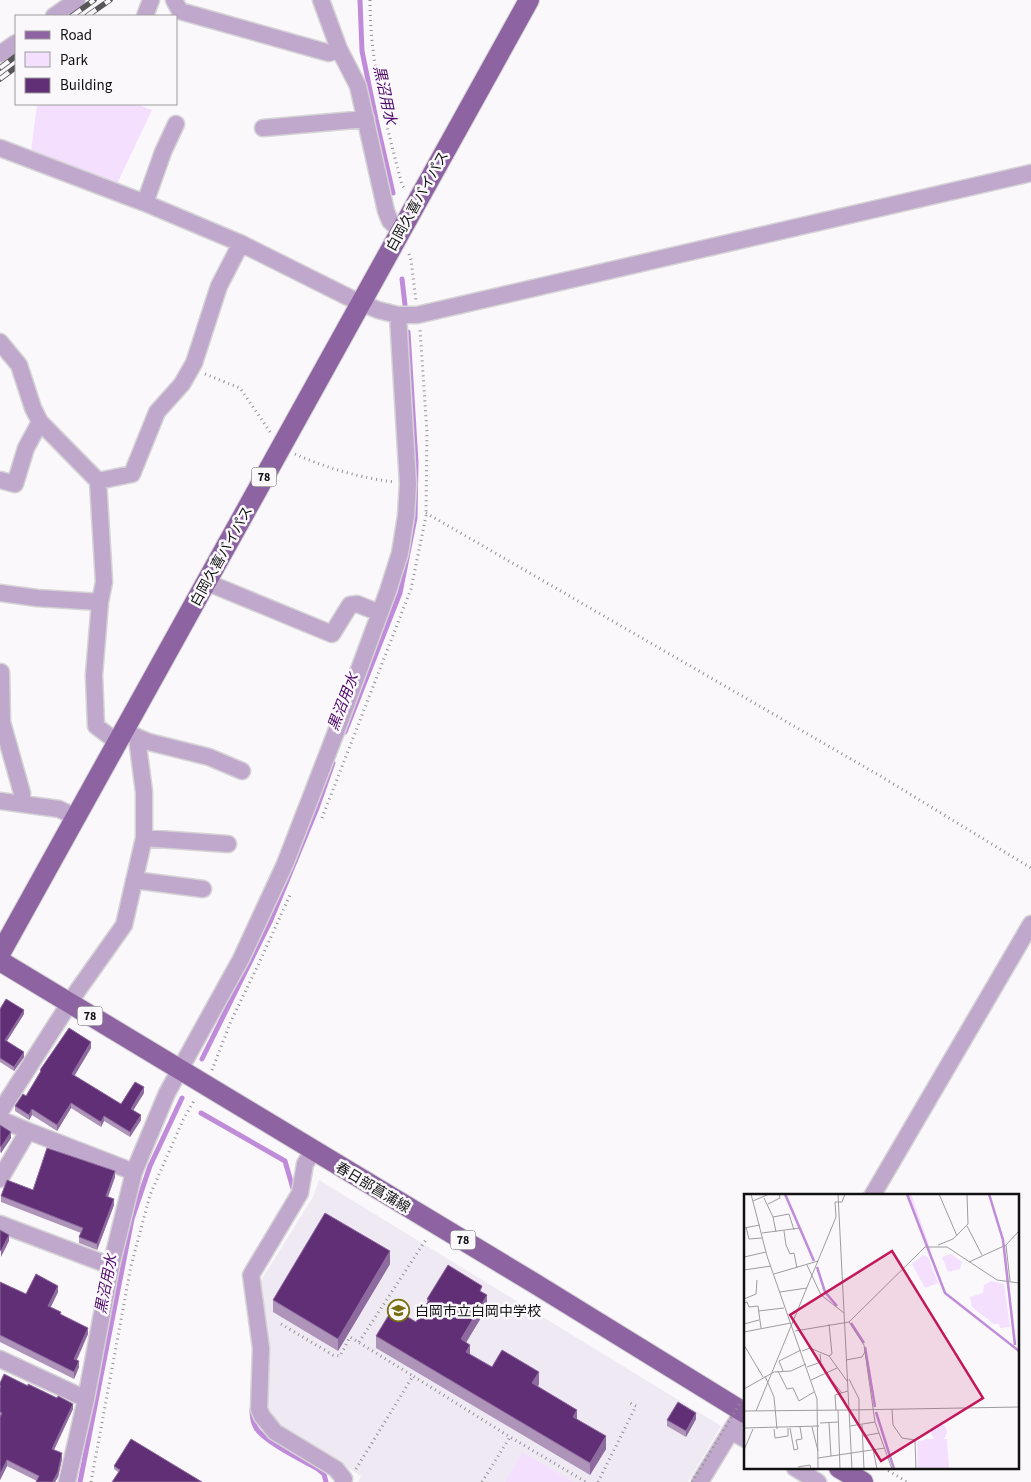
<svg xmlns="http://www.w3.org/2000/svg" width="1031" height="1482" font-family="'Source Sans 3','Noto Sans JP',sans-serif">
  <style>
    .built { fill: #efe9f3 }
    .green { fill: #f4e0fe }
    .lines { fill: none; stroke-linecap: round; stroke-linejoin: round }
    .stream { stroke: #c08cda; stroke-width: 5 }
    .minor-casing { stroke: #d5d3d6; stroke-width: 19 }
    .major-casing { stroke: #d5d3d6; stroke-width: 22 }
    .path { stroke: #939194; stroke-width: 3; stroke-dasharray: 1 4; stroke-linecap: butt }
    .minor { stroke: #bfa8cb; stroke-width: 16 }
    .major { stroke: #8d63a2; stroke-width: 20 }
    .rail-casing { stroke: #575658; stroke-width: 5.5 }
    .rail { stroke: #faf8fb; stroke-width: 4; stroke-dasharray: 11; stroke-linecap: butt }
    .path-bridge { stroke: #939194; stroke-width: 3; stroke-dasharray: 1 4; stroke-linecap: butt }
    .wall { fill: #ad94b8 }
    .shaded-wall { fill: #8e6b9e }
    .building { fill: #602f76; stroke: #8e6b9e }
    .labels { text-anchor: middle; stroke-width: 5; stroke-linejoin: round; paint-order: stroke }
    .shield { fill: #faf8fb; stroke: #575658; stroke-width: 1 }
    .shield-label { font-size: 12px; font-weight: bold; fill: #111112 }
    .street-label { font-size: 14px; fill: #111112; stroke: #faf8fb }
    .poi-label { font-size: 14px; fill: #111112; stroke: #faf8fb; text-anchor: start }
    .water-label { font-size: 15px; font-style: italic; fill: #510a6b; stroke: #faf8fb }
    .inset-river { fill: none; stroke: #c08cda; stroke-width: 2.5 }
    .inset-road { fill: none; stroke: #9d9c9e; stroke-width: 1 }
    .view { fill: #c2185b; fill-opacity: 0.15; stroke: #c2185b; stroke-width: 2.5 }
    .inset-edge { fill: none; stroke: #111112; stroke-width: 2.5 }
  </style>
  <rect width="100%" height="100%" fill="#faf8fb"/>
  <path class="built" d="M 319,1180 L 721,1426 L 688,1482 L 358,1482 L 361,1476 L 277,1426 L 263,1403 L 268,1341 L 260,1282 L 313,1197 Z"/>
  <path class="green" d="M 37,104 L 136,104 L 152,110 L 116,186 L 31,152 Z
    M 522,1452 L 573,1482 L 505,1482 Z"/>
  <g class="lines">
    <path class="stream" d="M 360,0 L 362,51 L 376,119 L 393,193
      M 402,279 L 405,305
      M 345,732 L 400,593 L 415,518 L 416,462 L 408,332
      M 202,1059 L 270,922 L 317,808 L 333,763
      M 201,1113 L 285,1161 L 294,1192
      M 252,1409 C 252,1415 253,1423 256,1428 C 263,1441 304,1461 318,1469 L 324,1474 L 326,1482
      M 80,1482 L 132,1219 L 150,1166 L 182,1098"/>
    <defs>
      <path id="minor" d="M 174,0 L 180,11 L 329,53 L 339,49
        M 321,0 L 339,49 L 358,86 L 386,211 L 390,221 L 400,230
        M 54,16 L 77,0
        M 145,16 L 151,0
        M 0,54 L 16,43
        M 263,128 L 366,119
        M 0,148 L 145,203 L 240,243 L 348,297 L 378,310 L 398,315 L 417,315 L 1031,173
        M 145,203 L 163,152 L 176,124
        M 0,342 L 19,365 L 33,408 L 40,422 L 98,481
        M 0,480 L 15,484 L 26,448 L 40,422
        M 206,582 L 332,634 L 350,605 L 357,604 L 380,613
        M 0,593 L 37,598 L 100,602
        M 1,672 L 2,722 L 22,793 L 22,803
        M 130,734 L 149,742 L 209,757 L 242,771
        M 117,742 L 96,726 L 94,675 L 100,602 L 104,582 L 98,481 L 132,474 L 157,412 L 182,384 L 194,363 L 219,286 L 236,253 L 240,243
        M 0,801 L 59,809 L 76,817
        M 144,838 L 228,844
        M 134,880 L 203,889
        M 0,1112 L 78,990 L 124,925 L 144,838 L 144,792 L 137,738
        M 0,1119 L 28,1131 L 134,1172
        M 313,1151 L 305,1164 L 300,1193 L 251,1275 L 261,1348 L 259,1409 L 262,1416 L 275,1432 L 336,1469 L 344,1479 L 343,1482
        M 0,1179 L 28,1131
        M 872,1196 L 1031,924
        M 0,1224 L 111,1266
        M 0,1359 L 86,1399
        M 731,1431 L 745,1439
        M 795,1468 L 818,1482
        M 67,1482 L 86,1399 L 111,1266 L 134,1172 L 167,1093 L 241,959 L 285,864 L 336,732 L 388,591 L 400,553 L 406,516 L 408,484 L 398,315
        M 700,1482 L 745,1408"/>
      <path id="major" d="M 0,954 L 529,0
        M 0,961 L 534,1283 L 745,1413
        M 839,1468 L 863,1482"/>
    </defs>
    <use href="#minor" class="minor-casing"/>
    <use href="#major" class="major-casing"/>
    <path class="path" d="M 370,0 C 370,64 386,124 402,185 L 406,190
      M 409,254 L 411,260 L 416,301
      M 205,374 L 240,388 L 270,432
      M 295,454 C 326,468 361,478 394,482
      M 426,513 L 882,777 L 1031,868
      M 322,818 L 411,589 L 426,516 L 427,432 L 420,330
      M 212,1070 L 231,1021 L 260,961 L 290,895
      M 281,1324 L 333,1355 L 340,1356 L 350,1337 L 413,1376
      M 359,1342 L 427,1238
      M 884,1468 L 907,1482
      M 356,1469 L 413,1376 L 510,1437 L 586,1482
      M 91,1482 L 131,1266 L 150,1195 L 183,1120 L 195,1099
      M 482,1482 L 510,1437
      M 598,1482 L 636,1406 L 630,1403"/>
    <use href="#minor" class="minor"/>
    <use href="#major" class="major"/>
    <defs>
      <path id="rail" d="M 72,16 L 94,0
        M 87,16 L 110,0
        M 0,68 L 16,56
        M 0,79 L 16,67"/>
    </defs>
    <use href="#rail" class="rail-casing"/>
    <use href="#rail" class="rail"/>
    <path class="path-bridge" d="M 692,1482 L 745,1395"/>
  </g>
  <path class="wall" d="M 0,1009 L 24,1014 L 7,1041 L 24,1057 L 14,1071 L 0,1062 Z
    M 91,1048 L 74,1076 L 121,1104 L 144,1093 L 133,1110 L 141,1120 L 130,1137 L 104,1121 L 101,1127 L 71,1108 L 57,1131 L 32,1115 L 29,1120 L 15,1111 L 15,1106 L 26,1096 L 40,1072 L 40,1070 Z
    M 0,1125 L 11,1138 L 1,1153 L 0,1152 Z
    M 115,1177 L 108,1197 L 114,1205 L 97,1250 L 79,1243 L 79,1237 L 81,1233 L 1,1202 L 1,1196 Z
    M 390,1264 L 338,1351 L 273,1312 L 273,1300 Z
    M 0,1282 L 26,1294 L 58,1292 L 51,1307 L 88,1334 L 77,1360 L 79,1367 L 74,1379 L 0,1342 Z
    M 482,1293 L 487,1308 L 466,1342 L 470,1355 L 492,1367 L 539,1384 L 538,1387 L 577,1419 L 606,1449 L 590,1475 L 376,1348 L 376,1336 L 416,1322 L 427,1304 L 427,1299 Z
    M 0,1383 L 73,1409 L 54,1450 L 62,1459 L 58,1477 L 55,1482 L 37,1481 L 7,1466 L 0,1480 Z
    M 696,1419 L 686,1437 L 667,1426 L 667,1420 Z
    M 114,1466 L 202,1482 L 118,1472 L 114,1469 Z"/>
  <path class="shaded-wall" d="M 24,1010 L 24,1014 L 5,1044 L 5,1040 Z
    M 91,1042 L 91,1048 L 72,1080 L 72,1074 Z
    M 24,1052 L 24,1057 L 14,1071 L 14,1067 Z
    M 144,1087 L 144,1093 L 131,1114 L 131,1109 Z
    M 71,1103 L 71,1108 L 57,1131 L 57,1125 Z
    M 32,1109 L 32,1115 L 29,1120 L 29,1115 Z
    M 141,1115 L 141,1120 L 130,1137 L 130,1132 Z
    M 104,1116 L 104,1121 L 101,1127 L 101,1122 Z
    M 11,1132 L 11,1138 L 1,1153 L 1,1147 Z
    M 115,1171 L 115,1177 L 106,1202 L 106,1196 Z
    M 114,1199 L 114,1205 L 97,1250 L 97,1244 Z
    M 9,1235 L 9,1241 L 1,1257 L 1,1251 Z
    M 390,1251 L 390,1264 L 338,1351 L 338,1339 Z
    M 58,1286 L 58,1292 L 48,1312 L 48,1306 Z
    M 487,1295 L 487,1308 L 461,1351 L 461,1339 Z
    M 88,1328 L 88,1334 L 74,1365 L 74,1359 Z
    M 470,1345 L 470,1357 L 466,1352 Z
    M 79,1361 L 79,1367 L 74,1379 L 74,1372 Z
    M 539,1372 L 539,1384 L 532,1396 L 532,1383 Z
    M 73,1404 L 73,1409 L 52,1454 L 52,1449 Z
    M 577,1410 L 577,1422 L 573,1417 Z
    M 696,1413 L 696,1419 L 686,1437 L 686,1431 Z
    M 606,1436 L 606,1449 L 590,1475 L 590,1463 Z
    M 62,1453 L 62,1459 L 58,1477 L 55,1482 L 53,1481 Z
    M 7,1460 L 7,1466 L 0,1480 L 0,1474 Z"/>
  <path class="building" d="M 6,999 L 24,1010 L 5,1040 L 24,1052 L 14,1067 L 0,1058 L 0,1009 Z
    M 69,1028 L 91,1042 L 72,1074 L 121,1104 L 135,1082 L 144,1087 L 131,1109 L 141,1115 L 130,1132 L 104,1116 L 101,1122 L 71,1103 L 57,1125 L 32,1109 L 29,1115 L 15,1106 L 23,1094 L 26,1096 L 41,1071 L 40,1070 Z
    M 0,1125 L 11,1132 L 1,1147 L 0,1146 Z
    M 47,1148 L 115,1171 L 106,1196 L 114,1199 L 97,1244 L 79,1237 L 83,1228 L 1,1196 L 7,1180 L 33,1190 Z
    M 325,1213 L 390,1251 L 338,1339 L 273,1300 Z
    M 0,1230 L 9,1235 L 1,1251 L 0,1250 Z
    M 448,1265 L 482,1286 L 480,1291 L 487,1295 L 461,1339 L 470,1345 L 466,1352 L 492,1367 L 502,1350 L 539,1372 L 532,1383 L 577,1410 L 573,1417 L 606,1436 L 590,1463 L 376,1336 L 393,1308 L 416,1322 L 429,1300 L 427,1299 Z
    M 36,1274 L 58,1286 L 48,1306 L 61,1312 L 60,1314 L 88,1328 L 74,1359 L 79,1361 L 74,1372 L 0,1335 L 0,1282 L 26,1294 Z
    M 4,1374 L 28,1386 L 28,1384 L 57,1398 L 58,1396 L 73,1404 L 52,1449 L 62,1453 L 58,1472 L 53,1481 L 55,1482 L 36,1482 L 39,1476 L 7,1460 L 0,1474 L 0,1417 L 2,1413 L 0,1412 L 0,1388 L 1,1386 L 0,1386 L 0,1383 Z
    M 678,1402 L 696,1413 L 686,1431 L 667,1420 Z
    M 131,1439 L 202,1482 L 112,1482 L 120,1470 L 114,1466 Z"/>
  <defs>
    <symbol id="school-ring" viewBox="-11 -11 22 22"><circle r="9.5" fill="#faf8fb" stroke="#78700f" stroke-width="1.5"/><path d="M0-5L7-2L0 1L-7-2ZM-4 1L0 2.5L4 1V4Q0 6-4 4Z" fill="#78700f"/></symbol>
  </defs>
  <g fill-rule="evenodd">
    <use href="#school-ring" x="386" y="1298" width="25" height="25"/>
  </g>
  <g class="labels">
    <g class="shield">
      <rect x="251.5" y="467.5" width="25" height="19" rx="4"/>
      <rect x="77.5" y="1006.5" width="25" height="19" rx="4"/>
      <rect x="450.5" y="1230.5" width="25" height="19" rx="4"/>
    </g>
    <g class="shield-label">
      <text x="264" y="481">78</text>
      <text x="90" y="1020">78</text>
      <text x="463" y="1244">78</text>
    </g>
    <g class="street-label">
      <text transform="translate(417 201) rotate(-61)" y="5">白岡久喜バイパス</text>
      <text transform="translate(221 556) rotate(-61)" y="5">白岡久喜バイパス</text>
      <text transform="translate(373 1187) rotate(31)" y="5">春日部菖蒲線</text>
    </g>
    <g class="poi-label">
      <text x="415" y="1316">白岡市立白岡中学校</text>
    </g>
    <g class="water-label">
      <text transform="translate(385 95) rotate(78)" y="5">黒沼用水</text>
      <text transform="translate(343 702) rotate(-69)" y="5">黒沼用水</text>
      <text transform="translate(106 1284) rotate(-79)" y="5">黒沼用水</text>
    </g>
  </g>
  <g transform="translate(744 1194)">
    <rect width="275" height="275" fill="#faf8fb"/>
    <path d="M 162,0 L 167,0 L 187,56 L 184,56 ZM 207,60 L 218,68 L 216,75 L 204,78 L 198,63 ZM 179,61 L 184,63 L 194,89 L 181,94 L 168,70 ZM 247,87 L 260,90 L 266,133 L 256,134 L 255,130 L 250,130 L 228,113 L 226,103 L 239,99 L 240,91 ZM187 238a8 8 0 1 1 16 0a8 8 0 1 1-16 0ZM 182,245 L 203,245 L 205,275 L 174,275 L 173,248 Z" fill="#f4e0fe"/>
    <path class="inset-river" d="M 41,0 L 70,67M 163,0 L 201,99 L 275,157M 245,0 L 259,46 L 271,151M 73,73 L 81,98 L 93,112M 107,129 L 120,149M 121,153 L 131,213M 132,218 L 150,275"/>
    <path class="inset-road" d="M 7,0 L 23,62 L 73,205 L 74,275M 94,0 L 105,216 L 275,213M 195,0 L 213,42M 20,4 L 29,23 L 32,38M 9,7 L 25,0M 24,10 L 36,4 L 35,0M 29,23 L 45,20 L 50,36M 223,32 L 238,61M 2,33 L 5,45 L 18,44M 0,34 L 16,31M 40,37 L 42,51 L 46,60 L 50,59 L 53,74M 18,39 L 56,34M 194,51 L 209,45 L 224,30 L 223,0M 262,51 L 266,87M 0,63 L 22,58M 225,68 L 262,51 L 275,37M 63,71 L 77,101 L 100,119M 0,76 L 27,72M 30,80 L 74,67M 36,98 L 63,94M 0,105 L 12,100 L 13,86M 0,109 L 3,108 L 5,113 L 14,112 L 17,134M 14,117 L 40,114M 105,128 L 120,151 L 131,228 L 148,275M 0,130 L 15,126M 85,130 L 88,160 L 85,162 L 103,187M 51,137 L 105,128 L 181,53 L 203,53 L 253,86 L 275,89M 0,138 L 47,129M 0,151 L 19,183M 58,157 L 66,154 L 85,162M 102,166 L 118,163 L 121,158M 63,173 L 77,168 L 76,160M 34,177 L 43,195 L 49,194 L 55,207 L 70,198M 39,177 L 35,167 L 57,156M 21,182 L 30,203 L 33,235M 105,185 L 115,205 L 115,231M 67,186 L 93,174M 88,187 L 98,199M 0,195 L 30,178 L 47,177 L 62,170M 148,215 L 149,231 L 158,244 L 171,246 L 172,275M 92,216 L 91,201 L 104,197M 94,216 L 96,275M 0,217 L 105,216 L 108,275M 12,217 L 92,23 L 91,8 L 98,8 L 101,0M 0,221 L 0,241M 76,229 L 94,228M 85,229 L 87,262M 118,231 L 120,275M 106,232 L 131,228M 68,233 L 74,257M 0,234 L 75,232M 46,234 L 50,256 L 54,255 L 52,246 L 58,245 L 56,233M 30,235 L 31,244 L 44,242 L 44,234M 119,242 L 135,239M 129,255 L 133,275M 0,256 L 9,235M 74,264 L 141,254M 54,273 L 66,271 L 67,275"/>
    <path class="view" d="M 148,57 L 239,204 L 137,267 L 46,121 Z"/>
    <rect width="275" height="275" class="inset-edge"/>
  </g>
  <rect x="15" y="15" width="162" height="90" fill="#faf8fb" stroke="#9d9c9e"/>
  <rect x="25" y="31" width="25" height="8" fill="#8d63a2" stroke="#9d9c9e"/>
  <text x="60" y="40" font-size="15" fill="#111112">Road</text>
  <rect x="25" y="52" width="25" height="15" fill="#f4e0fe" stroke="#9d9c9e"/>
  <text x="60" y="65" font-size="15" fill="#111112">Park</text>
  <rect x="25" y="78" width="25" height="15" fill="#602f76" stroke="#9d9c9e"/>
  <text x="60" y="90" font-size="15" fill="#111112">Building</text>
</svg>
